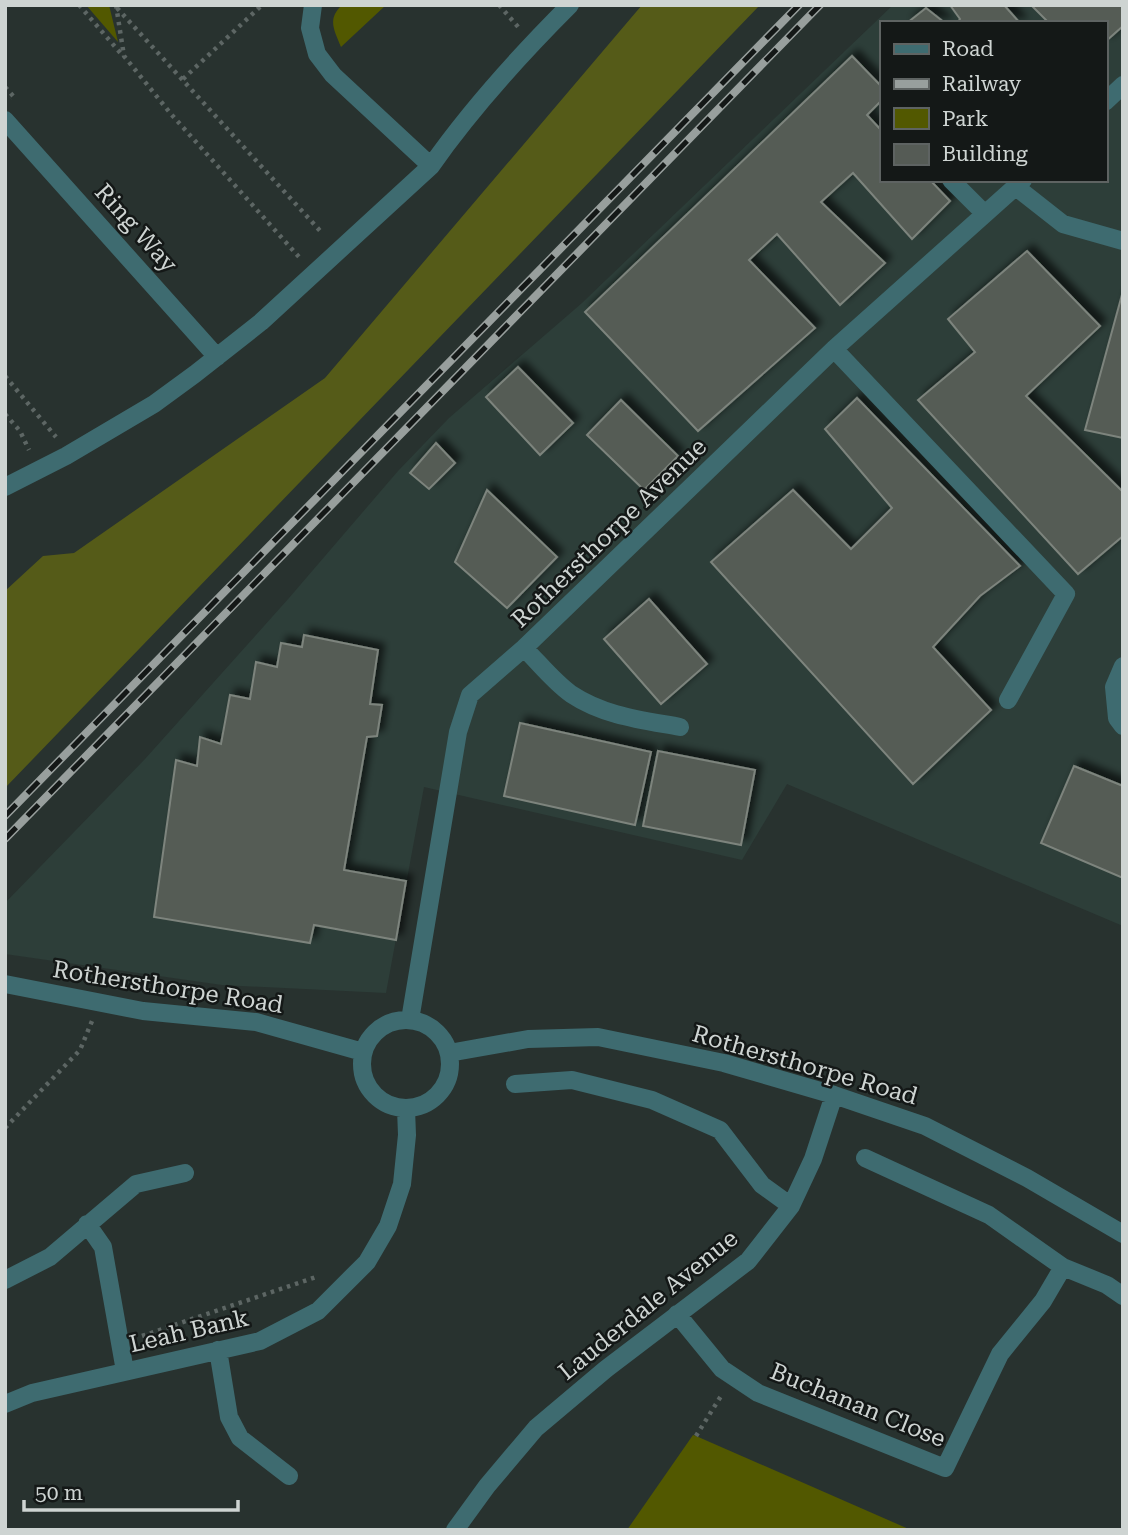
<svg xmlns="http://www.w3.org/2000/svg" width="1128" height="1535" font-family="'Roboto Serif',serif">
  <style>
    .built { fill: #2d3e39; fill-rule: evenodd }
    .green { fill: #525800 }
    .forest { fill: #555b18 }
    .building { fill: #555b55; stroke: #7d847d; stroke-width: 2; filter: url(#shadow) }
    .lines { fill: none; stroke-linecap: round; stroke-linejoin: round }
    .path { stroke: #5d6664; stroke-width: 4.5; stroke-dasharray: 3.5 5; stroke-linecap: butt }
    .minor { stroke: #3e6b70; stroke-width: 18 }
    .rail-casing { stroke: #989f9d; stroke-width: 8 }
    .rail { stroke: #141817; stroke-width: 5; stroke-dasharray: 16; stroke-linecap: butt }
    .labels { text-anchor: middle; stroke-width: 5; stroke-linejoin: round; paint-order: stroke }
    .street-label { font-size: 24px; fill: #ced4d2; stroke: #141817 }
  </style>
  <defs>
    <filter id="shadow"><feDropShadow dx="6" dy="-6" stdDeviation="3.5" flood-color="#0009"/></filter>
  </defs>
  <rect width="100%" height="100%" fill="#28322f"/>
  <path class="built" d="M 893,5 L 1123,5 L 1123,926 L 787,784 L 742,860 L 424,787 L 386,993 L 222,985 L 5,954 L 5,903 L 145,759 L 289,598 L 398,471 L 449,418 L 582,303 ZM 881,23 L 1105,23 L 1105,180 L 881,180 Z"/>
  <path class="green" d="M 86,5 L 109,5 L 118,42 Z
    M 342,5 L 386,5 L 341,47 C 334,30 327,19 342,5 Z
    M 693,1435 L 696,1436 L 911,1530 L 627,1530 Z"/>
  <path class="forest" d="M 642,5 L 760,5 L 5,788 L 5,591 L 43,556 L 74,553 L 325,378 Z"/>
  <path class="building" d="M 950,5 L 1004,5 L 1020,23 L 957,23 L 960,19 Z
    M 1031,5 L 1123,5 L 1123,26 L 1105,42 L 1105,23 L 1049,23 Z
    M 926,8 L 945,23 L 907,23 Z
    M 852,56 L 881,86 L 881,101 L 867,115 L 881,130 L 881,180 L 930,180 L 950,201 L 912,239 L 853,173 L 821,202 L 885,263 L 840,305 L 777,234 L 749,260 L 815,328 L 698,431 L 585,312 Z
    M 1027,251 L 1100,326 L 1026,396 L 1123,492 L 1123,536 L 1078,574 L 918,400 L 975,352 L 948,319 Z
    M 1123,291 L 1123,438 L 1085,430 Z
    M 518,367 L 573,423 L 540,455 L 486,397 Z
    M 857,398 L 1020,566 L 980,596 L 933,647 L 991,710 L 913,784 L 711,562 L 793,490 L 851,549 L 892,508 L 825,429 Z
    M 621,400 L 678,456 L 644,490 L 587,435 Z
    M 436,443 L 455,463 L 429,489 L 410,473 Z
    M 487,490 L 557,557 L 507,608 L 455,562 Z
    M 649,599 L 707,664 L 661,704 L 604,639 Z
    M 304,635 L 378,650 L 370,704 L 382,705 L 377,736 L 367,737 L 344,870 L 406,881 L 396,940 L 314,925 L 310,943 L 154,917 L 176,760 L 197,766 L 200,737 L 221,744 L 230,695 L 250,699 L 256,662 L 277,667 L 281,643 L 302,647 Z
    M 520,723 L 651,752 L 635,825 L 504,796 Z
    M 658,751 L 755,770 L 741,845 L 643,826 Z
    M 1074,766 L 1123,786 L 1123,878 L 1041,843 Z"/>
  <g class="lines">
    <path class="path" d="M 79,5 L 123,56
      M 116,5 L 124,56 L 171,114 L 299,257
      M 499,5 L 519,28
      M 117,8 L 323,234
      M 183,79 L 262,5
      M 5,87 L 14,97 L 11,99
      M 5,376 L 56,437
      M 5,414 L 20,431 L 29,450
      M 5,1128 L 80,1050 L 92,1021
      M 142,1336 L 319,1276
      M 696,1436 L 721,1396"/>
    <path class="minor" d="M 313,5 L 310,28 L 317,54 L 333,75 L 431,166
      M 1105,102 L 1123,85
      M 5,120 L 217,357
      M 951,180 L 985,214
      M 1016,187 L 1063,224 L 1123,241
      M 834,349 L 1066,594 L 1008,700
      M 5,487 L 66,456 L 154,404 L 195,374 L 261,322 L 431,166 C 471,109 520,55 570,5
      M 524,648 C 539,663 554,682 571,694 C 604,716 642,720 680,727
      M 1123,666 L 1114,687 L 1117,718 L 1123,726
      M 5,984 L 143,1011 L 256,1022 L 363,1052
      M 410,1020 L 458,732 L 470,695 L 524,648 L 834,349 L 1023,180
      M362 1064a44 44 0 1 1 88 0a44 44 0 1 1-88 0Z
      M 449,1053 L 528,1039 L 598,1037 L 724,1063 L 834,1095 L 925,1126 L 1027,1178 L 1123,1234
      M 515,1084 L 572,1080 L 652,1100 L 720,1130 L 762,1185 L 791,1206
      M 865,1158 L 989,1215 L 1063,1267
      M 87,1224 L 103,1247 L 125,1371
      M 5,1280 L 50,1257 L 136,1184 L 185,1173
      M 677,1314 L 722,1369 L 758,1393 L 945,1468 L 1000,1354 L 1043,1301 L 1063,1267 L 1107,1285 L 1123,1296
      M 218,1350 L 229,1417 L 240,1438 L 289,1476
      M 5,1404 L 32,1393 L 260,1341 L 318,1311 L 367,1262 L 388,1226 L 402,1184 L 407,1135 L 406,1109
      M 455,1530 L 487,1486 L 536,1428 L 606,1369 L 748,1261 L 791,1206 L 813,1159 L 834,1095"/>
    <defs>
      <path id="rail" d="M 5,816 L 799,5
        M 5,839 L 820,5"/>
    </defs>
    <use href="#rail" class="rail-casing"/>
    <use href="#rail" class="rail"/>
  </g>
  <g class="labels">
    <g class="street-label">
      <text transform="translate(136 228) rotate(48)" y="8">Ring Way</text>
      <text transform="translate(609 533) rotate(-44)" y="8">Rothersthorpe Avenue</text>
      <text transform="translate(168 987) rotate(9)" y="8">Rothersthorpe Road</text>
      <text transform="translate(805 1065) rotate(16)" y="8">Rothersthorpe Road</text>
      <text transform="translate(648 1305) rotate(-39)" y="8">Lauderdale Avenue</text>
      <text transform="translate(189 1331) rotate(-13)" y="8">Leah Bank</text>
      <text transform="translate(858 1405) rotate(22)" y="8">Buchanan Close</text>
    </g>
  </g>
  <rect width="1128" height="1535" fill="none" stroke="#ced4d2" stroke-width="14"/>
  <rect x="880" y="21" width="228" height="161" fill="#141817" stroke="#5e6362" stroke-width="2"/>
  <rect x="894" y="44" width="35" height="10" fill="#3e6b70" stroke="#5e6362" stroke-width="2"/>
  <text x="942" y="56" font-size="21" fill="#ced4d2">Road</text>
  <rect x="894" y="79" width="35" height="10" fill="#989f9d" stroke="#5e6362" stroke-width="2"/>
  <text x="942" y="91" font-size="21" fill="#ced4d2">Railway</text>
  <rect x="894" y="108" width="35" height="21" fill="#525800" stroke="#5e6362" stroke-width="2"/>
  <text x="942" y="126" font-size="21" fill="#ced4d2">Park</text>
  <rect x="894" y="144" width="35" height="21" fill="#555b55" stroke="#5e6362" stroke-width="2"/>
  <text x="942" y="161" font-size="21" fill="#ced4d2">Building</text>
  <path d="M24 1500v10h214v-10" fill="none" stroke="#ced4d2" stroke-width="3.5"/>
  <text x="35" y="1500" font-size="21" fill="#ced4d2" stroke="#141817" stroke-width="5" paint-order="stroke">50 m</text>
</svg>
